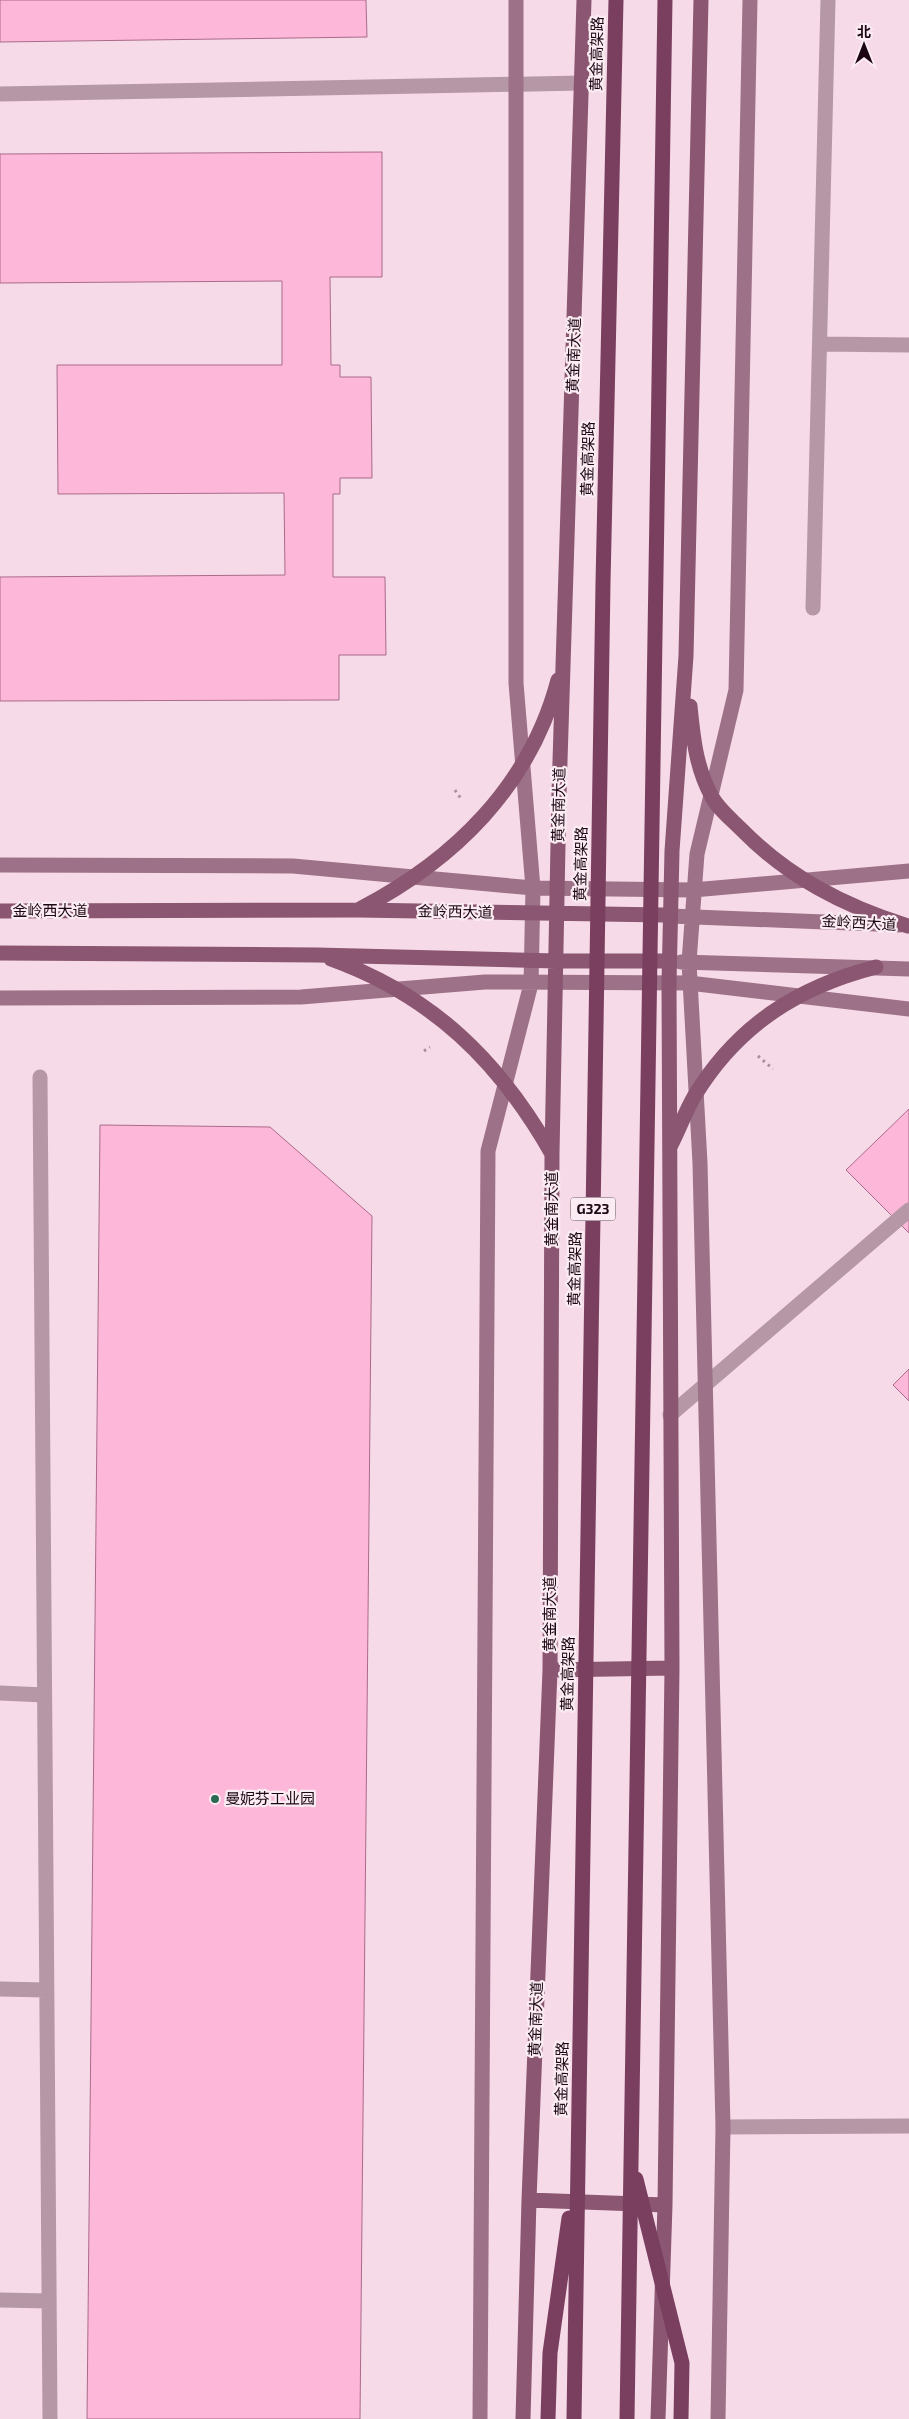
<svg xmlns="http://www.w3.org/2000/svg" width="909" height="2419" font-family="'Exo 2','Noto Sans SC',sans-serif">
  <style>
    .building { fill: #fcb7d9; stroke: #aa6b8b }
    .lines { fill: none; stroke-linecap: round; stroke-linejoin: round }
    .path { stroke: #a98e9b; stroke-width: 3; stroke-dasharray: 2.5 4; stroke-linecap: butt }
    .lane { stroke: #b597a5; stroke-width: 15 }
    .street { stroke: #b597a5; stroke-width: 15 }
    .secondary { stroke: #9d7187; stroke-width: 15 }
    .primary { stroke: #8a5671; stroke-width: 15 }
    .highway { stroke: #7a3f5f; stroke-width: 15 }
    .poi-dot { fill: #2c6954; stroke: #faecf2; stroke-width: 2 }
    .labels { text-anchor: middle; stroke-width: 4.5; stroke-linejoin: round; paint-order: stroke }
    .shield { fill: #faecf2; stroke: #5f4b56; stroke-width: 1 }
    .shield-label { font-size: 14px; font-weight: bold; fill: #1d0613 }
    .street-label { font-size: 15px; fill: #1d0613; stroke: #faecf2 }
    .poi-label { font-size: 15px; fill: #1d0613; stroke: #faecf2; text-anchor: start }
  </style>
  <rect width="100%" height="100%" fill="#f7dae7"/>
  <path class="building" d="M 0,0 L 366,0 L 367,37 L 0,42 Z
    M 382,152 L 382,277 L 330,277 L 331,365 L 340,365 L 340,377 L 371,377 L 372,478 L 340,478 L 340,494 L 333,494 L 333,577 L 385,577 L 386,655 L 339,655 L 339,700 L 0,701 L 0,577 L 285,575 L 284,493 L 58,494 L 57,365 L 282,365 L 282,281 L 0,283 L 0,154 Z
    M 909,1109 L 909,1233 L 846,1170 Z
    M 100,1125 L 270,1127 L 372,1216 L 360,2419 L 87,2419 Z
    M 909,1369 L 909,1401 L 893,1385 Z"/>
  <g class="lines">
    <path class="path" d="M 455,790 L 462,800
      M 424,1051 L 430,1047
      M 758,1056 L 773,1069"/>
    <path class="lane" d="M 670,1415 L 909,1210"/>
    <path class="street" d="M 0,94 L 582,83
      M 820,344 L 909,345
      M 813,608 L 828,0
      M 40,1077 L 50,2419
      M 0,1693 L 44,1695
      M 0,1989 L 46,1990
      M 723,2127 L 909,2126
      M 0,2300 L 49,2301"/>
    <path class="secondary" d="M 0,865 L 293,866 L 533,888 L 693,890 L 909,871
      M 670,916 L 900,925
      M 681,962 L 909,969
      M 0,998 L 301,997 L 485,982 L 689,983 L 909,1009
      M 480,2419 L 488,1151 L 531,984 L 533,888 L 516,683 L 516,0
      M 718,2419 L 723,2127 L 700,1163 L 689,962 L 697,854 L 736,690 L 750,0"/>
    <path class="primary" d="M 690,706 C 693,737 696,767 711,795 C 717,808 731,819 741,829 C 788,877 844,906 908,926
      M 360,909 C 454,860 530,786 558,680
      M 0,911 L 358,910 L 664,915
      M 0,953 L 317,955 L 556,961 L 669,961
      M 331,959 C 433,996 499,1061 552,1154
      M 670,1147 C 679,1130 685,1112 695,1095 C 738,1025 798,987 876,967
      M 550,1670 L 672,1668
      M 529,2200 L 665,2205
      M 523,2419 L 529,2200 L 550,1670 L 552,1154 L 559,793 L 584,0
      M 658,2419 L 665,2205 L 672,1668 L 669,983 L 672,851 L 686,656 L 701,0"/>
    <path class="highway" d="M 636,2179 L 682,2363 L 681,2419
      M 548,2419 L 550,2353 L 569,2218
      M 574,2419 L 603,583 L 616,0
      M 627,2419 L 665,0"/>
  </g>
  <circle class="poi-dot" cx="215" cy="1799" r="5"/>
  <g class="labels">
    <rect class="shield" x="570.5" y="1197.5" width="45" height="23" rx="4"/>
    <g class="shield-label">
      <text x="593" y="1214">G323</text>
    </g>
    <g class="street-label">
      <text transform="translate(597 54) rotate(-89)" y="5">黄金高架路</text>
      <text transform="translate(574 355) rotate(-88)" y="5">黄金南大道</text>
      <text transform="translate(588 459) rotate(-89)" y="5">黄金高架路</text>
      <text transform="translate(559 805) rotate(-89)" y="5">黄金南大道</text>
      <text transform="translate(581 864) rotate(-89)" y="5">黄金高架路</text>
      <text x="50" y="916">金岭西大道</text>
      <text transform="translate(455 912) rotate(1)" y="5">金岭西大道</text>
      <text transform="translate(859 923) rotate(3)" y="5">金岭西大道</text>
      <text transform="translate(552 1209) rotate(-90)" y="5">黄金南大道</text>
      <text transform="translate(575 1269) rotate(-89)" y="5">黄金高架路</text>
      <text transform="translate(550 1614) rotate(-90)" y="5">黄金南大道</text>
      <text transform="translate(568 1674) rotate(-89)" y="5">黄金高架路</text>
      <text transform="translate(536 2019) rotate(-88)" y="5">黄金南大道</text>
      <text transform="translate(562 2079) rotate(-89)" y="5">黄金高架路</text>
    </g>
    <g class="poi-label">
      <text x="225" y="1804">曼妮芬工业园</text>
    </g>
  </g>
  <g transform="translate(864 45)" stroke="#faecf2" stroke-width="4" paint-order="stroke">
  <path d="M0-4L9 19L0 12L-9 19Z" fill="#1d0613"/>
  <text y="-8" font-size="14" font-weight="bold" text-anchor="middle" fill="#1d0613">北</text>
  </g>
</svg>
